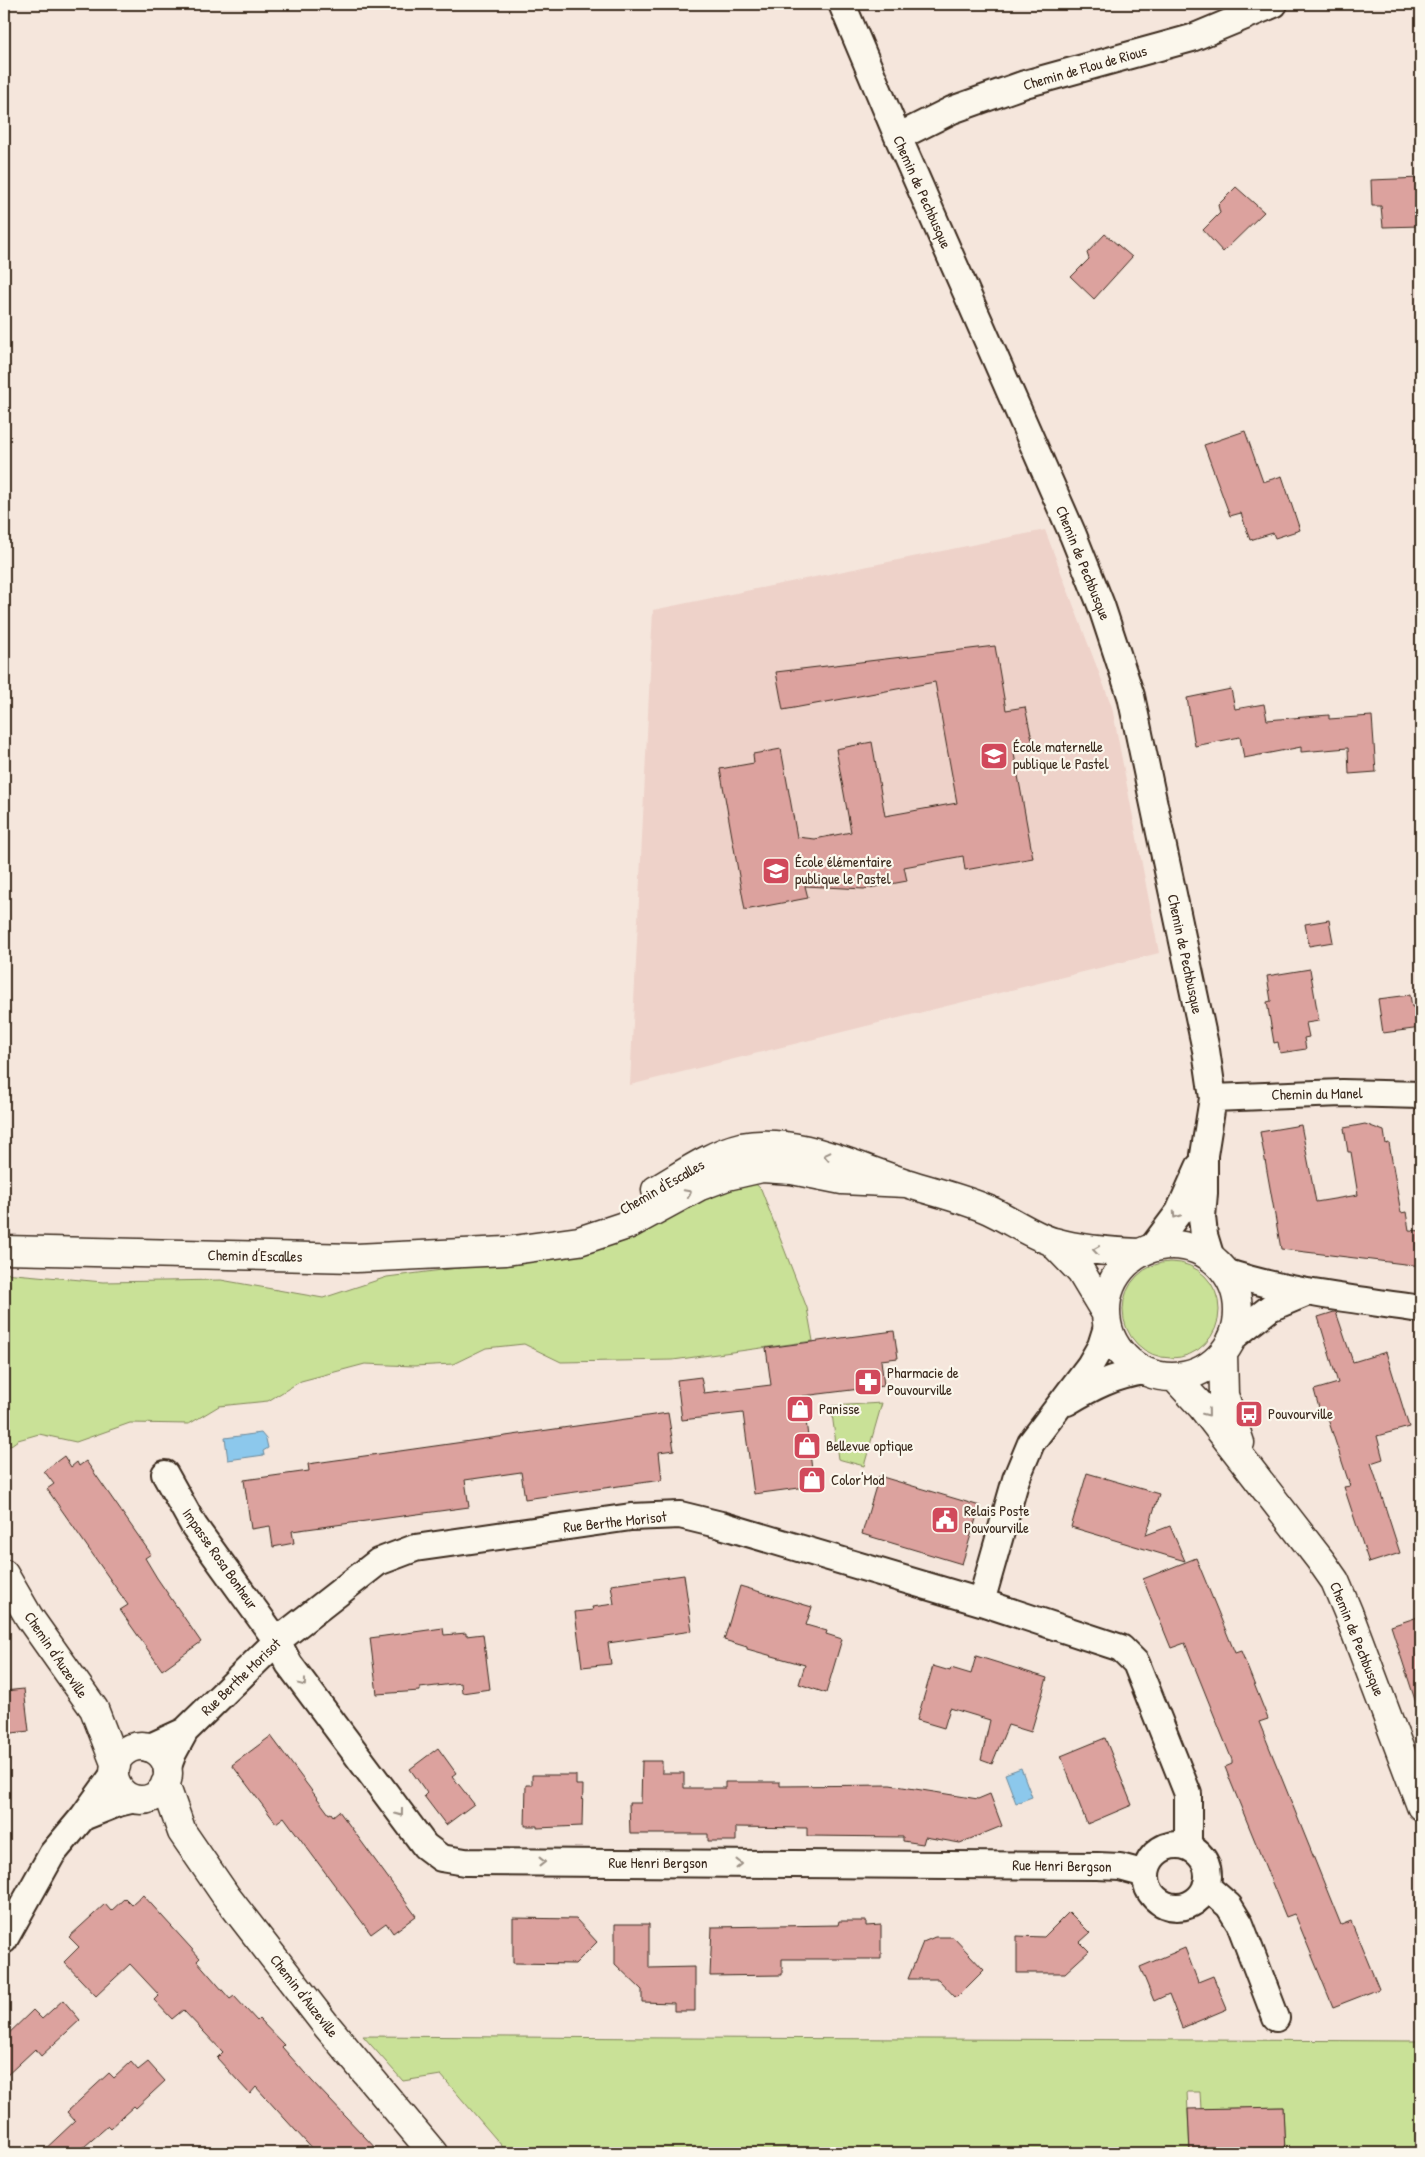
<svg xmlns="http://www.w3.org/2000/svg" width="1425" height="2157" font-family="'Patrick Hand',sans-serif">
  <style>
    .built { fill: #eed2c9 }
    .green { fill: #c9e197; stroke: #82865a }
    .water { fill: #8cc8ec; stroke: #6c899a }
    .building { fill: #dca29e; stroke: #3b2a1e }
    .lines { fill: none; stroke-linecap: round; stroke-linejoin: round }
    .minor-casing { stroke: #3b2a1e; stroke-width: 30 }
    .tertiary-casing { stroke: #3b2a1e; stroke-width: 31 }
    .minor { stroke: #fbf7ec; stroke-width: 26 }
    .tertiary { stroke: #fbf7ec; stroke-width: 28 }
    .oneway { stroke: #9b9085 }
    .labels { text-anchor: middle; stroke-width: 4.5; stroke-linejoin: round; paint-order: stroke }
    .street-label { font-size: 15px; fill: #3b2a1e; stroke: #fbf7ec }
    .poi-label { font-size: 15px; fill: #3b2a1e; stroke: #fbf7ec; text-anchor: start }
  </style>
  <rect width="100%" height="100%" fill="#f5e6dc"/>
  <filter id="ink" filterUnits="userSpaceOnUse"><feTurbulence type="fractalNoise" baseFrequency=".02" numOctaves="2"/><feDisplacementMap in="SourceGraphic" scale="10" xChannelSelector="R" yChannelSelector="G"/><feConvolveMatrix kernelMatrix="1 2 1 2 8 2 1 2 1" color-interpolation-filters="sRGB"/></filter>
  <g filter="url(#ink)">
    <path class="built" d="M 1045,530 L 1112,707 L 1159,953 L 630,1085 L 653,610 Z"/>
    <path class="green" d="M 748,1177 L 761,1189 L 807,1308 L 813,1341 L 673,1360 L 561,1362 L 524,1344 L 486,1348 L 453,1364 L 414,1366 L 365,1364 L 301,1381 L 268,1401 L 219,1406 L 189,1424 L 130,1423 L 76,1442 L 39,1434 L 18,1440 L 4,1450 L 4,1273 L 103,1282 L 221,1280 L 323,1298 L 387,1277 L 592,1251 Z
      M1123 1310a48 48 0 1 1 96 0a48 48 0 1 1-96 0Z
      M 882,1403 L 864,1466 L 838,1459 L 831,1406 Z
      M 363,2036 C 716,2039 1069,2039 1421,2041 L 1421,2153 L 1285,2153 L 1283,2107 L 1201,2109 L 1200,2092 L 1187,2092 L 1190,2153 L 508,2153 L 441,2075 L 403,2081 Z"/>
    <path class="water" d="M 261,1433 L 266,1439 L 268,1448 L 263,1451 L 264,1455 L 228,1460 L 225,1438 Z
      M 1021,1768 L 1032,1797 L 1016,1803 L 1005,1774 Z"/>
    <path class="building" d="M 1421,178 L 1421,226 L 1383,227 L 1381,206 L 1372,206 L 1371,180 Z
      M 1236,187 L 1264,212 L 1223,252 L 1203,230 L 1220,213 L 1218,205 Z
      M 1105,234 L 1132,257 L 1094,299 L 1071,277 L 1089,259 L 1087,253 Z
      M 1245,431 L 1263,482 L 1282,476 L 1300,530 L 1275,538 L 1273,533 L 1250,540 L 1241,513 L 1230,516 L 1204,445 Z
      M 995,646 L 1006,710 L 1025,707 L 1033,744 L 1013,748 L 1033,858 L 965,870 L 963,856 L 904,867 L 907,881 L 864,889 L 805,886 L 808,898 L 745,910 L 720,769 L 754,763 L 753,754 L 781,749 L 797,837 L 815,839 L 851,832 L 836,749 L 872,742 L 885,816 L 957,803 L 935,682 L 783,710 L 776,672 Z
      M 1231,689 L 1235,709 L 1264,704 L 1267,720 L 1329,715 L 1329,719 L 1372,716 L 1376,772 L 1349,774 L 1348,748 L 1301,752 L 1301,747 L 1244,758 L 1240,737 L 1195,746 L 1187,698 Z
      M 1329,920 L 1333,942 L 1309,946 L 1305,924 Z
      M 1310,969 L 1319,1021 L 1306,1023 L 1309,1037 L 1304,1038 L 1306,1049 L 1280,1053 L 1278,1042 L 1274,1043 L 1267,1002 L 1271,1001 L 1267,976 Z
      M 1410,995 L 1412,1007 L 1421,1006 L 1421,1028 L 1383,1033 L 1378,999 Z
      M 1365,1124 L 1384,1131 L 1386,1144 L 1389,1143 L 1401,1213 L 1406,1212 L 1409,1230 L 1421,1231 L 1421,1266 L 1281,1249 L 1260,1132 L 1301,1125 L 1316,1202 L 1358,1195 L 1351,1152 L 1348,1152 L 1344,1128 Z
      M 1334,1312 L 1336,1312 L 1353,1362 L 1386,1352 L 1409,1427 L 1377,1436 L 1383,1459 L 1371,1463 L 1400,1553 L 1369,1563 L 1344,1487 L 1350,1486 L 1326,1413 L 1321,1415 L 1314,1390 L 1338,1383 L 1318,1317 Z
      M 894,1331 L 898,1358 L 881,1360 L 884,1386 L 803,1396 L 814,1486 L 754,1494 L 743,1413 L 682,1420 L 677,1380 L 701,1377 L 704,1393 L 771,1385 L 766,1348 Z
      M 668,1413 L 674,1450 L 659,1452 L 662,1480 L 525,1499 L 521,1472 L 465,1480 L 469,1507 L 292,1531 L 294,1543 L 273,1547 L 270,1526 L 251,1529 L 244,1480 L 309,1471 L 308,1464 Z
      M 64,1456 L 71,1467 L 77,1462 L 79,1466 L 86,1461 L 151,1554 L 145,1558 L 157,1578 L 201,1642 L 162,1670 L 120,1610 L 128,1605 L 47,1489 L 54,1484 L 44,1471 Z
      M 1087,1473 L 1159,1494 L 1146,1535 L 1170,1526 L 1185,1561 L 1071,1527 Z
      M 879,1476 L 980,1506 L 962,1564 L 862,1534 Z
      M 1196,1558 L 1235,1653 L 1241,1651 L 1268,1719 L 1259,1722 L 1341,1925 L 1351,1921 L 1379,1989 L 1333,2007 L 1296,1917 L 1294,1914 L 1286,1917 L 1230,1780 L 1225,1767 L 1232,1764 L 1232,1760 L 1185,1643 L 1171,1648 L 1143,1579 Z
      M 684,1575 L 692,1631 L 608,1643 L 611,1664 L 582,1667 L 575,1612 L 593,1610 L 592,1607 L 614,1604 L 611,1585 Z
      M 740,1586 L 812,1607 L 806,1625 L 827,1631 L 826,1634 L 842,1639 L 826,1693 L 799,1684 L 805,1665 L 747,1649 L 747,1647 L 724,1640 Z
      M 1421,1616 L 1421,1705 L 1417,1706 L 1391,1626 Z
      M 443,1628 L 444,1635 L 466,1633 L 466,1636 L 483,1634 L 490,1689 L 462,1693 L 461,1683 L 420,1688 L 420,1691 L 377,1694 L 370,1638 Z
      M 976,1656 L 1047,1678 L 1031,1732 L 1008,1725 L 992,1764 L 981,1760 L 990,1720 L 950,1708 L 944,1728 L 917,1720 L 933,1666 L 950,1671 L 951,1668 L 971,1674 Z
      M 24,1689 L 29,1731 L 4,1734 L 4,1691 Z
      M 271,1736 L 329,1814 L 331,1813 L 333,1816 L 339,1811 L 416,1916 L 393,1933 L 386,1923 L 371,1934 L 284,1817 L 276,1823 L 232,1765 Z
      M 1105,1738 L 1132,1805 L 1087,1824 L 1061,1756 Z
      M 438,1748 L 456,1773 L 452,1776 L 474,1804 L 446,1825 L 424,1796 L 427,1793 L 410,1769 Z
      M 642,1761 L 662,1761 L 662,1773 L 684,1773 L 684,1788 L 725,1788 L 725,1782 L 780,1782 L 780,1786 L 890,1785 L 978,1799 L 990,1794 L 1002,1826 L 960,1843 L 925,1837 L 923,1844 L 903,1841 L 903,1837 L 807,1836 L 807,1828 L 736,1827 L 736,1841 L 708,1841 L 708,1834 L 630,1834 L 629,1803 L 641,1803 Z
      M 532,1775 L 576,1775 L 576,1785 L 583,1785 L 582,1826 L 537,1828 L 537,1826 L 525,1826 L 526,1785 L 532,1785 Z
      M 143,1895 L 200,1958 L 197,1961 L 230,1999 L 234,1996 L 257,2021 L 259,2019 L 284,2045 L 282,2047 L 312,2081 L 380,2153 L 316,2153 L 256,2087 L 250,2094 L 217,2058 L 223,2052 L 183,2010 L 172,2019 L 154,2000 L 159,1995 L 130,1964 L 96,1996 L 64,1962 L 79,1947 L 69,1937 L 105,1904 L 111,1911 L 125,1898 L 132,1905 Z
      M 1069,1912 L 1090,1933 L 1080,1942 L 1089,1951 L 1065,1973 L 1017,1973 L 1017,1936 L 1044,1937 Z
      M 513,1918 L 576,1919 L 597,1942 L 575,1964 L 513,1963 Z
      M 839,1921 L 866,1921 L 866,1926 L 881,1925 L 881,1959 L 782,1959 L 782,1975 L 710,1976 L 712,1927 L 838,1925 Z
      M 615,1924 L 649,1924 L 649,1968 L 695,1967 L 695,2011 L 674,2011 L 674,2003 L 642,2002 L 642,1990 L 615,1964 Z
      M 935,1937 L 953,1937 L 984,1970 L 956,1998 L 938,1979 L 908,1979 L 923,1942 Z
      M 1185,1948 L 1198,1982 L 1213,1976 L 1227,2009 L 1182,2028 L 1169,1994 L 1154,2001 L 1140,1967 Z
      M 63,2000 L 80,2020 L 41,2056 L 35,2049 L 4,2078 L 4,2038 L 33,2010 L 42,2019 Z
      M 131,2062 L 138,2070 L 148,2062 L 165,2081 L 136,2108 L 134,2106 L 110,2128 L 108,2126 L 77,2153 L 41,2153 L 75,2121 L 67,2112 L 109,2073 L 114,2078 Z
      M 1283,2107 L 1285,2153 L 1190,2153 L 1188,2109 Z"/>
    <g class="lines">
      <defs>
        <path id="minor" d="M 842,4 L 898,137 L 1073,535 L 1101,605 L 1131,696 L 1206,1050 L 1213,1098 L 1204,1155 L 1204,1193 L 1202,1217 L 1204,1235 L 1211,1258
          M 898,137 L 952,110 L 1025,84 L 1192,38 L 1274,4
          M 1213,1098 L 1342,1093 L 1421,1095
          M 1152,1248 L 1179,1212 L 1199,1167
          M 1225,1272 C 1288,1293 1356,1299 1421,1309
          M 1232,1338 L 1270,1308 L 1308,1292
          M 1067,1402 C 1094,1386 1113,1376 1145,1371
          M 165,1474 L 194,1526 L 277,1641 L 289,1664 L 425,1846 L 441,1858 L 465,1862 L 1097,1866 L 1120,1867 L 1146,1874
          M 981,1602 L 1121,1648 L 1136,1663 L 1188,1794 L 1188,1847
          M 148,1748 L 185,1731
          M 167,1769 L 173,1753 L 185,1731 L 277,1641 L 378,1562 L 415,1548 L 631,1517 L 680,1515 L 721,1525 L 981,1602 L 1016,1479 L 1031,1443 L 1090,1365 L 1101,1346 L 1107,1327
          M 83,1817 L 118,1803 L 135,1799
          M1146 1876a31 31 0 1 1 62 0a31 31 0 1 1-62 0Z
          M 1206,1886 L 1229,1906 L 1240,1924 L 1276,2018
          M 4,1940 L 52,1854 L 83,1817 L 114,1774"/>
        <path id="tertiary" d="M 656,1190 C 682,1175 711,1154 741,1147 C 796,1136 855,1167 906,1183 C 934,1192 962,1198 989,1210 C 1009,1219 1034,1237 1054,1242 C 1082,1250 1111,1252 1140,1253
          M 1052,1242 L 1081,1272 L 1105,1312
          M1106 1311a66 66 0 1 1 132 0a66 66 0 1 1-132 0Z
          M 4,1250 L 356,1258 L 506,1251 L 579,1241 L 630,1224 L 700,1186 L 727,1176 L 762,1168 L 792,1170 L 842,1180 L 906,1183
          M 1223,1353 L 1224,1395 L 1240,1443
          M 1174,1377 L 1202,1407 L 1321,1561 L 1335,1581 L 1348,1612 L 1421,1806
          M 4,1574 L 29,1617 L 94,1709 L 116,1766
          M114 1773a27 27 0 1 1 54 0a27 27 0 1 1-54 0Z
          M 165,1784 L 182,1832 L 226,1896 L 326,2025 L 433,2153"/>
      </defs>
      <use href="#minor" class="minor-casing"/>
      <use href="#tertiary" class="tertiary-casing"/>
      <use href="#minor" class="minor"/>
      <use href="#tertiary" class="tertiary"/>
    </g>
    <defs><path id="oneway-chevron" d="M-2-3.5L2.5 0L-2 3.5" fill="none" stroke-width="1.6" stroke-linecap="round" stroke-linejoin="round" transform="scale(1.25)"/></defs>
    <g class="oneway">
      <use href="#oneway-chevron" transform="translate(827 1156) rotate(-167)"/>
      <use href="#oneway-chevron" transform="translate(688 1193) rotate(-28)"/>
      <use href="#oneway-chevron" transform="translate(1176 1215) rotate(124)"/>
      <use href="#oneway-chevron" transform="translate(1096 1250) rotate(-172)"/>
      <use href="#oneway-chevron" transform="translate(1207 1413) rotate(51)"/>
      <use href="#oneway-chevron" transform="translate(303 1683) rotate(53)"/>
      <use href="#oneway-chevron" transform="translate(400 1813) rotate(53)"/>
      <use href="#oneway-chevron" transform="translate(542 1862)"/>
      <use href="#oneway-chevron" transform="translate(739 1864)"/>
    </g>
  </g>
  <defs>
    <symbol id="school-square" viewBox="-11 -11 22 22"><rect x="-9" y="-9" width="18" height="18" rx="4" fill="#d1495b" stroke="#fbf7ec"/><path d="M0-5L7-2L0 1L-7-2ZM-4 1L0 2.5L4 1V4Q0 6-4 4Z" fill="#fff"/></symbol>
    <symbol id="pharmacy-square" viewBox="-11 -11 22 22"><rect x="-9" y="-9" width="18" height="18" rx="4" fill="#d1495b" stroke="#fbf7ec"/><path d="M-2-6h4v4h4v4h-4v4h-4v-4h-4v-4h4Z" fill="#fff"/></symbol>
    <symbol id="shop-square" viewBox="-11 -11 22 22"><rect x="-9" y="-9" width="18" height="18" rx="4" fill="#d1495b" stroke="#fbf7ec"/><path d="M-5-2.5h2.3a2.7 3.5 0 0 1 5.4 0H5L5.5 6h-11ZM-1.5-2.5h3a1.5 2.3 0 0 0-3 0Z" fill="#fff"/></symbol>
    <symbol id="bus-square" viewBox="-11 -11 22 22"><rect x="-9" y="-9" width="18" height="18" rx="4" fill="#d1495b" stroke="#fbf7ec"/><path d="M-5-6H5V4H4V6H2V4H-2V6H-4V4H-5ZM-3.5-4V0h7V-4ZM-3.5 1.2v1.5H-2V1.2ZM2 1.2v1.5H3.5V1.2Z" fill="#fff"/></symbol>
    <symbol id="civic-square" viewBox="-11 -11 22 22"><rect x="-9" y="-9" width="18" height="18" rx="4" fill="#d1495b" stroke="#fbf7ec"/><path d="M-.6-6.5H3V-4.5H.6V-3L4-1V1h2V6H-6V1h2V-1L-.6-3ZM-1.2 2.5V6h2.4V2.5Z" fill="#fff"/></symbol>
  </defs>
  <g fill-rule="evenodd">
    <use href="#school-square" x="978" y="740" width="32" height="32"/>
    <use href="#school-square" x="760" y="855" width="32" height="32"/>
    <use href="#pharmacy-square" x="852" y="1366" width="32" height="32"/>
    <use href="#shop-square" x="784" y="1393" width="32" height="32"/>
    <use href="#bus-square" x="1233" y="1398" width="32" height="32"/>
    <use href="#shop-square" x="791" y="1430" width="32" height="32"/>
    <use href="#shop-square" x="796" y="1464" width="32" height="32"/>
    <use href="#civic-square" x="929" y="1504" width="32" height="32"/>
  </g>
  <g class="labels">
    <g class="street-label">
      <text transform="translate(1085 68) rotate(-16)" y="5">Chemin de Flou de Rious</text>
      <text transform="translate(922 192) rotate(66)" y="5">Chemin de Pechbusque</text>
      <text transform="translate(1083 563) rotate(68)" y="5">Chemin de Pechbusque</text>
      <text transform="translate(1185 954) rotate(78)" y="5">Chemin de Pechbusque</text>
      <text transform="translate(1317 1094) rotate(-1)" y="5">Chemin du Manel</text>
      <text transform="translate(662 1187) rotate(-30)" y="5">Chemin d'Escalles</text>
      <text transform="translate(255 1256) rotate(1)" y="5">Chemin d'Escalles</text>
      <text transform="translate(615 1522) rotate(-6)" y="5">Rue Berthe Morisot</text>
      <text transform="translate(220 1559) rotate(55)" y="5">Impasse Rosa Bonheur</text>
      <text transform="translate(1357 1639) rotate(68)" y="5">Chemin de Pechbusque</text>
      <text transform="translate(56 1655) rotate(56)" y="5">Chemin d'Auzeville</text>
      <text transform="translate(241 1677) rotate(-44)" y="5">Rue Berthe Morisot</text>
      <text x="658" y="1868">Rue Henri Bergson</text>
      <text transform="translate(1062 1866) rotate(1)" y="5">Rue Henri Bergson</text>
      <text transform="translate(304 1996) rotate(52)" y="5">Chemin d'Auzeville</text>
    </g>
    <g class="poi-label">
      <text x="1013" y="752">École maternelle<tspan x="1013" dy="17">publique le Pastel</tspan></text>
      <text x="795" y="867">École élémentaire<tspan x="795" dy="17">publique le Pastel</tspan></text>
      <text x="887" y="1378">Pharmacie de<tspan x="887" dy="17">Pouvourville</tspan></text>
      <text x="819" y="1414">Panisse</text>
      <text x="1268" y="1419">Pouvourville</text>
      <text x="826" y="1451">Bellevue optique</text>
      <text x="831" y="1485">Color'Mod</text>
      <text x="964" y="1516">Relais Poste<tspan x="964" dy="17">Pouvourville</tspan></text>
    </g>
  </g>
  <rect width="1425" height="2157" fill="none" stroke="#fbf7ec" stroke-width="20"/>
  <rect x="10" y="10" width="1405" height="2137" fill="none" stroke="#3b2a1e" stroke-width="2" filter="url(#ink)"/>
</svg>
